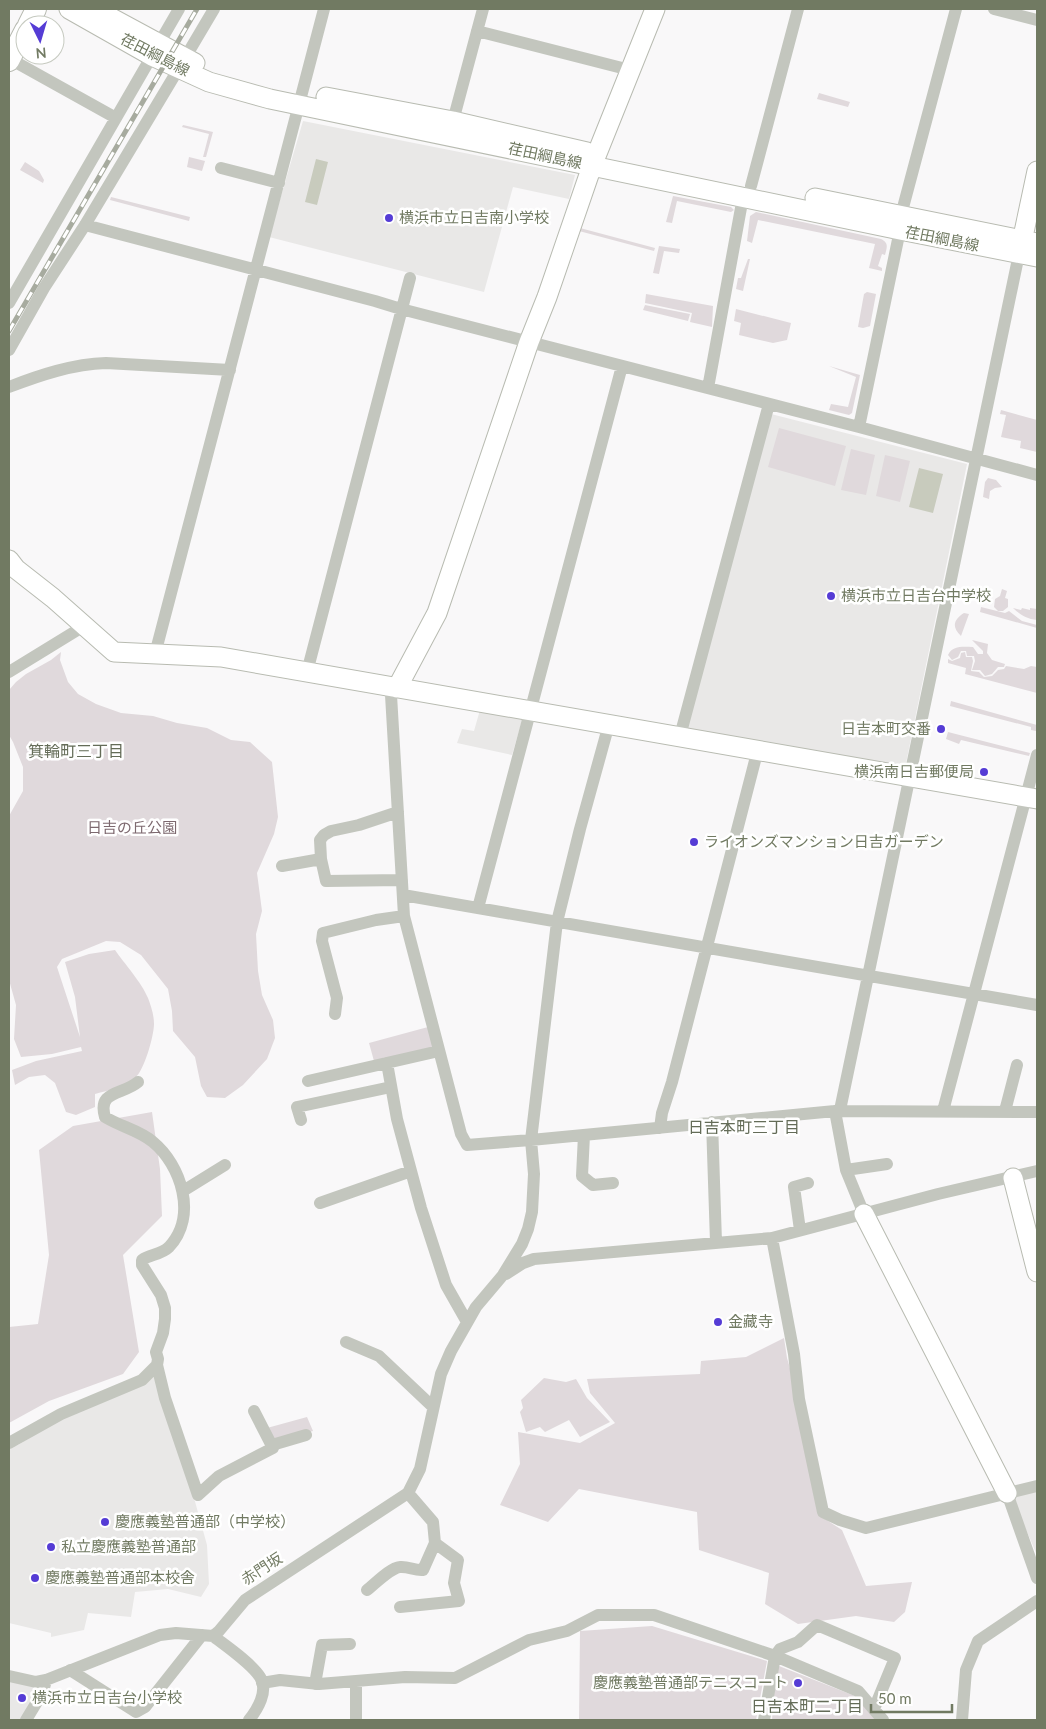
<svg xmlns="http://www.w3.org/2000/svg" width="1046" height="1729" font-family="Lato,'Noto Sans JP',sans-serif">
  <style>
    .built { fill: #e9e8e7 }
    .green { fill: #e0d9dc }
    .water { fill: #c8cbbd }
    .lines { fill: none; stroke-linecap: round; stroke-linejoin: round }
    .secondary-casing { stroke: #b8bbb1; stroke-width: 21 }
    .primary-casing { stroke: #b8bbb2; stroke-width: 22 }
    .street { stroke: #c3c6be; stroke-width: 12 }
    .secondary { stroke: #fff; stroke-width: 19 }
    .primary { stroke: #fff; stroke-width: 20 }
    .rail-casing { stroke: #a7ab9f; stroke-width: 5 }
    .rail { stroke: #fff; stroke-width: 3; stroke-dasharray: 9; stroke-linecap: butt }
    .poi-dot { fill: #553cd5; stroke: #fff; stroke-width: 2 }
    .labels { text-anchor: middle; stroke-width: 5; stroke-linejoin: round; paint-order: stroke }
    .street-label { font-size: 15px; fill: #717a62; stroke: #fff }
    .poi-label { font-size: 15px; fill: #717a62; stroke: #fff; text-anchor: start }
    .park-label { font-size: 15px; fill: #7d696f; stroke: #fff }
    .neighbourhood-label { font-size: 16px; fill: #646c58; stroke: #fff }
  </style>
  <rect width="100%" height="100%" fill="#f9f8f9"/>
  <path class="built" d="M 303,121 L 575,175 L 569,199 L 513,187 L 484,292 L 269,237 Z
    M 771,414 L 967,464 L 905,768 L 686,728 Z
    M 480,710 L 523,717 L 512,755 L 457,743 L 462,729 L 474,731 Z
    M 159,1371 L 207,1545 L 209,1584 L 201,1597 L 168,1589 L 135,1592 L 131,1617 L 88,1613 L 84,1630 L 51,1637 L 51,1633 L 9,1623 L 9,1447 L 18,1445 L 57,1421 Z
    M 1037,1489 L 1037,1555 L 1011,1495 Z
    M 9,1681 L 38,1688 L 39,1693 L 21,1720 L 9,1720 Z"/>
  <path class="green" d="M 819,93 L 850,102 L 848,107 L 817,99 Z
    M 183,125 L 213,132 L 206,157 L 203,157 L 209,134 L 182,127 Z
    M 189,157 L 205,161 L 202,171 L 187,167 Z
    M 25,162 L 39,171 L 44,180 L 43,183 L 20,170 Z
    M 673,196 L 731,207 L 734,210 L 731,212 L 677,201 L 672,223 L 666,222 Z
    M 111,197 L 190,217 L 189,221 L 110,200 Z
    M 756,212 L 881,239 C 889,243 887,247 885,255 L 882,254 L 878,266 L 882,268 L 882,271 L 869,268 L 875,244 L 758,220 L 752,243 L 747,241 L 750,216 Z
    M 580,228 L 655,248 L 654,251 L 579,231 Z
    M 659,246 L 680,249 L 679,253 L 664,251 L 659,274 L 653,273 Z
    M 748,259 L 750,259 L 743,291 L 736,289 L 738,278 L 741,278 Z
    M 867,292 L 876,294 L 870,326 L 863,328 L 858,327 L 864,294 Z
    M 646,294 L 713,306 L 712,327 L 690,322 L 692,313 L 645,303 Z
    M 645,305 L 690,314 L 688,321 L 643,310 Z
    M 736,309 L 791,323 L 787,340 L 773,343 L 739,335 L 741,323 L 734,321 Z
    M 829,366 L 860,375 L 852,413 L 849,415 L 829,410 L 831,404 L 848,407 L 856,377 Z
    M 1001,410 L 1037,420 L 1037,452 L 1020,448 L 1021,441 L 1001,437 L 1006,415 L 1000,414 Z
    M 779,428 L 846,446 L 835,486 L 768,467 Z
    M 851,449 L 875,455 L 866,495 L 841,490 Z
    M 885,455 L 910,461 L 900,502 L 876,496 Z
    M 988,478 L 996,480 L 1002,487 L 995,488 L 990,491 L 989,499 L 983,497 L 985,482 Z
    M 1002,589 L 1007,591 L 1005,598 L 1008,599 L 1008,607 L 1003,611 L 998,611 L 994,607 L 995,599 L 1000,596 Z
    M 981,607 L 1005,613 L 1009,611 L 1022,621 L 1037,625 L 1037,628 L 980,612 Z
    M 1013,608 L 1021,610 L 1022,608 L 1030,610 L 1030,608 L 1037,609 L 1037,620 C 1027,619 1020,615 1013,608 Z
    M 964,613 L 969,614 L 961,636 C 951,627 954,619 964,613 Z
    M 972,640 L 988,644 L 987,653 L 992,660 L 1005,664 L 1004,667 L 998,667 L 992,674 L 985,676 L 980,670 L 972,670 L 975,661 L 974,656 L 967,656 L 966,651 L 961,651 L 958,657 L 952,660 L 948,655 C 953,645 963,647 973,647 L 978,654 L 983,654 L 983,651 Z
    M 61,652 L 60,660 L 68,682 L 78,694 L 96,704 L 121,713 L 153,716 L 177,723 L 207,728 L 231,740 L 250,742 L 272,762 L 278,817 L 274,834 L 257,873 L 262,911 L 256,934 L 258,971 L 262,995 L 273,1020 L 275,1038 L 267,1059 L 243,1085 L 225,1098 L 207,1097 L 201,1086 L 195,1057 L 173,1031 L 172,1011 L 168,989 L 141,955 L 120,942 L 106,941 L 62,959 L 57,967 L 80,1037 L 75,997 L 65,962 L 89,954 L 115,950 C 124,963 142,983 148,998 C 151,1006 154,1015 154,1024 C 154,1036 144,1071 135,1078 C 124,1088 109,1090 95,1094 L 95,1107 L 76,1115 L 66,1112 L 55,1083 L 45,1075 L 29,1077 L 15,1085 L 12,1070 L 36,1061 L 82,1051 L 81,1047 L 52,1054 L 21,1057 L 14,1039 L 16,1005 L 9,980 L 9,816 L 23,791 L 23,767 L 13,742 L 9,735 L 9,690 L 16,682 L 26,674 L 51,660 Z
    M 965,652 L 966,657 L 972,657 L 973,661 L 971,671 L 979,672 L 984,677 L 992,676 L 998,670 L 1004,669 L 1006,666 L 1024,669 L 1031,666 L 1037,667 L 1037,693 L 965,674 L 966,668 L 948,663 L 948,659 L 952,661 L 960,658 L 961,653 Z
    M 951,701 L 1037,725 L 1036,731 L 1031,730 L 1031,727 L 950,706 Z
    M 948,732 L 1030,753 L 1029,756 L 961,740 L 959,744 L 946,739 Z
    M 428,1027 L 434,1049 L 374,1061 L 369,1043 Z
    M 152,1112 L 160,1169 L 162,1216 L 123,1255 L 139,1352 L 123,1374 L 49,1401 L 9,1423 L 9,1327 L 38,1324 L 49,1255 L 39,1150 L 73,1126 Z
    M 784,1338 L 787,1358 L 799,1399 L 825,1519 L 842,1530 L 866,1586 L 912,1582 L 905,1612 L 894,1622 L 856,1616 L 798,1624 L 765,1604 L 769,1573 L 699,1550 L 697,1512 L 579,1489 L 548,1522 L 500,1505 L 520,1464 L 518,1432 L 580,1443 L 615,1423 L 590,1393 L 587,1379 L 700,1374 L 701,1361 L 746,1357 Z
    M 544,1378 L 566,1382 L 576,1379 L 587,1398 L 610,1422 L 580,1437 L 569,1420 L 545,1432 L 540,1427 L 526,1432 L 520,1412 L 523,1408 L 521,1400 Z
    M 307,1417 L 313,1431 L 274,1442 L 267,1428 Z
    M 652,1626 L 767,1661 L 756,1720 L 579,1720 L 580,1631 Z
    M 779,1666 L 855,1696 L 877,1720 L 772,1720 L 776,1669 Z"/>
  <path class="water" d="M 316,159 L 328,162 L 317,205 L 305,202 Z
    M 919,468 L 943,474 L 933,513 L 909,507 Z"/>
  <g class="lines">
    <defs>
      <path id="secondary" d="M 69,9 L 152,56 L 209,82 L 270,99 L 900,230 L 1037,257
        M 95,9 L 195,63
        M 326,97 L 453,121 L 587,152
        M 815,198 L 1037,243
        M 1020,251 L 1037,171
        M 9,560 L 16,569 L 53,598 L 114,652 L 221,657 L 1037,799
        M 397,688 L 437,613 L 529,342 L 547,297 L 592,166 L 655,9
        M 1013,1178 L 1037,1272
        M 864,1214 L 1007,1493"/>
      <path id="primary" d="M 28,25 L 36,9
        M 9,61 L 25,30"/>
    </defs>
    <use href="#secondary" class="secondary-casing"/>
    <use href="#primary" class="primary-casing"/>
    <path class="street" d="M 994,9 L 1037,20
      M 477,31 L 630,70
      M 185,58 L 214,9
      M 10,59 L 116,118
      M 453,121 L 483,9
      M 221,168 L 279,183
      M 751,186 L 798,9
      M 901,215 L 956,9
      M 85,225 L 375,301 L 401,309 L 859,427 L 1037,475
      M 9,303 L 179,9
      M 9,350 L 44,288 L 85,225 L 179,68
      M 9,387 C 40,375 73,364 106,363 L 230,370
      M 708,388 L 743,197
      M 859,427 L 900,230
      M 155,654 L 324,9
      M 9,672 L 84,626
      M 307,672 L 410,278
      M 397,688 L 391,695 L 404,916 L 461,1134 L 467,1145 L 531,1140 L 835,1111 L 1037,1112
      M 680,736 L 769,404
      M 398,812 L 359,825 L 331,831 L 324,835 L 320,840 L 321,859 L 326,881 L 402,880
      M 282,866 L 321,859
      M 403,895 L 1037,1005
      M 478,908 L 622,366
      M 335,1014 L 337,998 L 322,941 L 323,933 L 376,920 L 404,916
      M 387,1063 L 397,1119 L 421,1208 L 446,1285 L 467,1322
      M 308,1081 L 439,1051
      M 138,1082 C 123,1095 97,1090 105,1117 C 121,1127 139,1130 153,1142 C 181,1165 198,1216 169,1247 C 161,1255 150,1254 142,1260 L 142,1265 L 161,1295 L 165,1308 L 165,1319 L 163,1333 L 156,1352 L 158,1359 L 157,1365 L 165,1398 L 198,1495 L 219,1476 L 273,1448 L 254,1411
      M 840,1110 L 1019,254
      M 835,1111 L 846,1170 L 864,1214
      M 943,1111 L 1037,755
      M 1005,1111 L 1017,1065
      M 301,1120 L 297,1107 L 391,1087
      M 712,1122 L 716,1242
      M 660,1128 L 662,1113 L 672,1082 L 758,749
      M 584,1135 L 582,1176 L 593,1185 L 613,1183
      M 846,1170 L 887,1164
      M 183,1191 L 225,1165
      M 320,1203 L 411,1171
      M 800,1230 L 794,1187 L 808,1183
      M 772,1238 L 794,1354 L 799,1399 L 823,1512 L 840,1520 L 866,1528 L 1037,1486
      M 506,1274 L 523,1263 L 534,1259 L 772,1238 L 938,1194 L 1037,1171
      M 346,1342 L 379,1356 L 433,1407
      M 9,1443 L 61,1414 L 142,1380 L 157,1365
      M 272,1445 L 306,1435
      M 1007,1493 L 1037,1578
      M 367,1590 C 375,1584 390,1568 400,1567 C 408,1566 415,1571 423,1570 L 435,1543 L 433,1522 L 408,1493
      M 400,1607 L 459,1601 L 454,1583 L 458,1560 L 435,1543
      M 213,1636 C 226,1646 251,1663 260,1677 C 269,1691 257,1710 249,1720
      M 70,1670 L 136,1712 L 145,1707 L 202,1635
      M 9,1676 L 36,1682 L 46,1680 L 160,1635 L 176,1633 L 213,1636 L 219,1631 L 245,1600 L 408,1493 L 420,1469 L 441,1374 L 451,1351 L 476,1307 L 503,1275 L 522,1244 L 528,1229 L 532,1212 L 534,1174 L 531,1140 L 557,922 L 580,829 L 609,724
      M 356,1682 L 356,1720
      M 262,1683 L 280,1680 L 319,1684 L 405,1677 L 455,1678 L 529,1640 L 567,1631 L 598,1615 L 654,1615 L 775,1656 L 858,1691 L 883,1720
      M 315,1684 L 322,1645 L 350,1644
      M 26,1720 L 43,1692 L 46,1680
      M 764,1720 L 775,1656 L 780,1649 L 798,1642 L 817,1625 L 895,1658 L 874,1709
      M 962,1720 L 966,1670 L 978,1641 L 1037,1601"/>
    <use href="#secondary" class="secondary"/>
    <use href="#primary" class="primary"/>
    <defs>
      <path id="rail" d="M 9,331 L 197,9"/>
    </defs>
    <use href="#rail" class="rail-casing"/>
    <use href="#rail" class="rail"/>
  </g>
  <g class="poi-dot">
    <circle cx="389" cy="218" r="5"/>
    <circle cx="831" cy="596" r="5"/>
    <circle cx="941" cy="729" r="5"/>
    <circle cx="984" cy="772" r="5"/>
    <circle cx="694" cy="842" r="5"/>
    <circle cx="718" cy="1322" r="5"/>
    <circle cx="105" cy="1522" r="5"/>
    <circle cx="51" cy="1547" r="5"/>
    <circle cx="35" cy="1578" r="5"/>
    <circle cx="798" cy="1683" r="5"/>
    <circle cx="22" cy="1698" r="5"/>
  </g>
  <g class="labels">
    <g class="street-label">
      <text transform="translate(155 55) rotate(27)" y="5">荏田綱島線</text>
      <text transform="translate(545 156) rotate(12)" y="5">荏田綱島線</text>
      <text transform="translate(942 239) rotate(11)" y="5">荏田綱島線</text>
      <text transform="translate(262 1569) rotate(-33)" y="5">赤門坂</text>
    </g>
    <g class="poi-label">
      <text x="399" y="223">横浜市立日吉南小学校</text>
      <text x="841" y="601">横浜市立日吉台中学校</text>
      <text x="931" y="734" text-anchor="end">日吉本町交番</text>
      <text x="974" y="777" text-anchor="end">横浜南日吉郵便局</text>
      <text x="704" y="847">ライオンズマンション日吉ガーデン</text>
      <text x="728" y="1327">金藏寺</text>
      <text x="115" y="1527">慶應義塾普通部（中学校）</text>
      <text x="61" y="1552">私立慶應義塾普通部</text>
      <text x="45" y="1583">慶應義塾普通部本校舎</text>
      <text x="788" y="1688" text-anchor="end">慶應義塾普通部テニスコート</text>
      <text x="32" y="1703">横浜市立日吉台小学校</text>
    </g>
    <g class="park-label">
      <text x="132" y="833">日吉の丘公園</text>
    </g>
    <g class="neighbourhood-label">
      <text x="76" y="757">箕輪町三丁目</text>
      <text x="744" y="1133">日吉本町三丁目</text>
      <text x="807" y="1712">日吉本町二丁目</text>
    </g>
  </g>
  <rect width="1046" height="1729" fill="none" stroke="#717a62" stroke-width="20"/>
  <g transform="translate(40 40) rotate(175)"><circle r="24" fill="#ffffff" stroke="#c6cac0"/>
  <path d="M0-4L9 19L0 12L-9 19Z" fill="#553cd5"/>
  <text y="-8" font-size="14" font-weight="bold" text-anchor="middle" fill="#717a62">N</text>
  </g>
  <path d="M871 1704v8h81v-8" fill="none" stroke="#717a62" stroke-width="2.5"/>
  <text x="878" y="1704" font-size="15" fill="#717a62" stroke="#ffffff" stroke-width="4" paint-order="stroke">50 m</text>
</svg>
